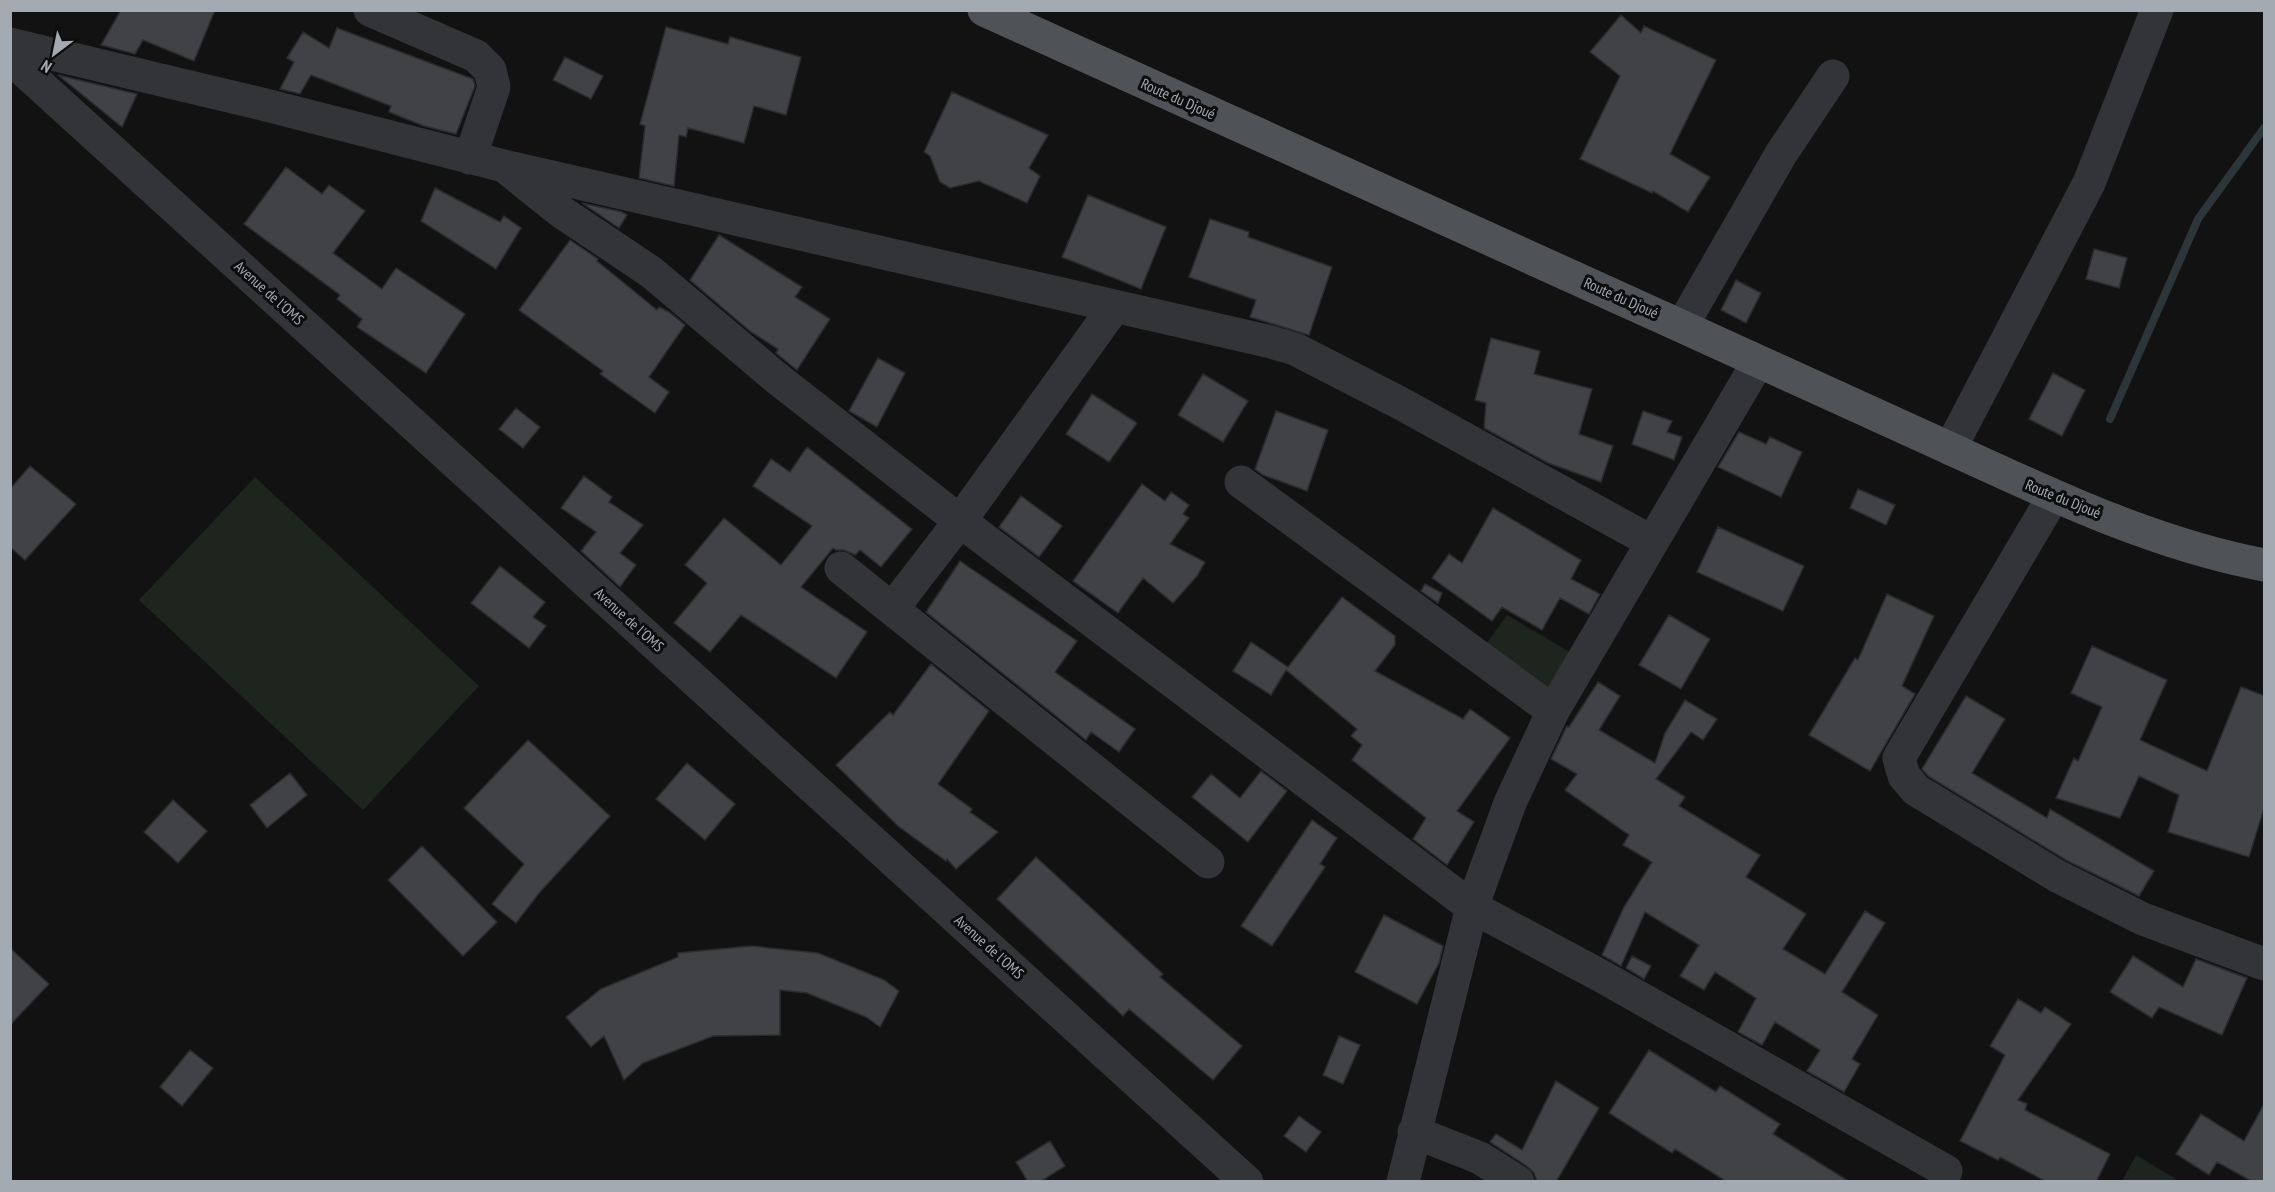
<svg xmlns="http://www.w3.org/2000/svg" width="2275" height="1192" font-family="'PT Sans Narrow',sans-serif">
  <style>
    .green { fill: #1e251e }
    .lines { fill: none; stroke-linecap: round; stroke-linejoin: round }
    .stream { stroke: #2c353a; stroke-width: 8 }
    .building { fill: #414246; stroke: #2c2c2f; stroke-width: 1.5 }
    .minor { stroke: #333438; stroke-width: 33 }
    .major { stroke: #4f5256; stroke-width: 33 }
    .labels { text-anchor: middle; stroke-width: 6; stroke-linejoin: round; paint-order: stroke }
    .street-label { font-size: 15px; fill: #a4aab2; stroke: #0d0d0e }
  </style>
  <rect width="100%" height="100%" fill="#121213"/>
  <path class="green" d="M 255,477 L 479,686 L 363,810 L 139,600 Z
    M 1507,615 L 1570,652 L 1550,691 L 1484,647 Z
    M 2136,1155 L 2179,1181 L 2122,1181 Z"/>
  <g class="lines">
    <path class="stream" d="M 2110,419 L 2198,219 L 2264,128"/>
  </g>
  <path class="building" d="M 121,10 L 215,10 L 194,61 L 143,40 L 135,54 L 101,45 Z
    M 1621,15 L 1641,33 L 1644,26 L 1716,60 L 1670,154 L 1710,177 L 1688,212 L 1653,191 L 1652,193 L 1580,159 L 1620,76 L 1590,52 Z
    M 666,27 L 728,44 L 730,37 L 801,57 L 786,115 L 754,106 L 744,143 L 688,128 L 686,137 L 679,135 L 674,186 L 639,178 L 645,126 L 640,124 Z
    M 337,28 L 473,79 L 475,86 L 456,134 L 424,126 L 389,112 L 391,106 L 311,75 L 300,94 L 280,89 L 294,62 L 287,58 L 303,32 L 329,48 Z
    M 565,57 L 603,76 L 591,99 L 553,80 Z
    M 58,75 L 137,94 L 122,127 Z
    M 952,92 L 1048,135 L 1029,168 L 1040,176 L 1027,203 L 979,181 L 950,188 L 940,182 L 930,156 L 924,152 Z
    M 286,167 L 322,194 L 329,185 L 365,211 L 333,253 L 382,289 L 396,268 L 465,314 L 426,373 L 357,327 L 362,319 L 337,299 L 340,295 L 244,224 Z
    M 435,188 L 500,222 L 504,216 L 521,228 L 496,269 L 421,221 Z
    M 1088,195 L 1166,227 L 1141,289 L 1062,257 Z
    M 582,203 L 622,212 L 627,215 L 619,228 Z
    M 1210,219 L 1249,232 L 1248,237 L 1332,267 L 1309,335 L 1250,317 L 1256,300 L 1189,277 Z
    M 719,235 L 802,287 L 795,297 L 830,319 L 797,370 L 776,353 L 778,349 L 751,332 L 690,280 Z
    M 570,240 L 598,259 L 597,261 L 657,310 L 659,307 L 669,312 L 685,325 L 649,377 L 669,392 L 655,413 L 600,374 L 603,371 L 519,310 Z
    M 2094,249 L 2127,258 L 2119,288 L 2086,279 Z
    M 1736,280 L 1761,293 L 1746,323 L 1721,310 Z
    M 1491,338 L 1540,351 L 1534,374 L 1592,389 L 1579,434 L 1613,446 L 1601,482 L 1548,463 L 1484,428 L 1486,403 L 1475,400 Z
    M 878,358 L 905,373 L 877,427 L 849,411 Z
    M 2053,373 L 2085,390 L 2062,436 L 2029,419 Z
    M 1203,374 L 1248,401 L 1223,442 L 1178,415 Z
    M 1092,394 L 1137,423 L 1109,462 L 1066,434 Z
    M 516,408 L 540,427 L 523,448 L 499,429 Z
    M 1276,411 L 1328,430 L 1307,491 L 1263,475 L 1255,469 Z
    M 1643,411 L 1672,421 L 1667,432 L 1682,437 L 1674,460 L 1632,444 Z
    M 1739,432 L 1766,444 L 1770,437 L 1802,452 L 1781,497 L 1718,467 Z
    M 807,447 L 912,529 L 881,567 L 860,550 L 855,555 L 844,550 L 836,550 L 833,548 L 801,587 L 867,632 L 836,678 L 741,615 L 710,652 L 674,623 L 707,583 L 685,565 L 724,518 L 781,565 L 812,526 L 753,486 L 771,459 L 790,472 Z
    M 30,466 L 76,504 L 25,560 L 10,547 L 10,489 Z
    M 584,476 L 612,497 L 609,502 L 643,525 L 620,553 L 636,565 L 620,587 L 581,551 L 596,532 L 561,508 Z
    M 1142,484 L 1165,501 L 1171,492 L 1189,505 L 1183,514 L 1189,518 L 1170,544 L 1205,562 L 1197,576 L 1173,603 L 1143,578 L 1118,613 L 1073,581 Z
    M 1858,489 L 1895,505 L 1886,525 L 1850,508 Z
    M 1021,496 L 1062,526 L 1039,557 L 999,527 Z
    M 1493,508 L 1581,560 L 1571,579 L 1600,594 L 1589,614 L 1560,598 L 1542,630 L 1502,607 L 1492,621 L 1432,578 L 1449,554 L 1462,563 Z
    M 1718,527 L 1804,566 L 1783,611 L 1697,572 Z
    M 960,561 L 1077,641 L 1055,672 L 1135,729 L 1119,752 L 1091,732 L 1086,740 L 926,612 Z
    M 500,566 L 545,602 L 533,617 L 546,626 L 529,648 L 471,603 Z
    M 1425,584 L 1442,593 L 1438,603 L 1421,591 Z
    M 1887,594 L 1934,616 L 1902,686 L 1915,694 L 1870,771 L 1809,735 L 1855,658 L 1858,660 Z
    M 1342,597 L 1395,636 L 1395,645 L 1375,671 L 1463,719 L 1470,709 L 1510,738 L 1457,811 L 1474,822 L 1447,865 L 1413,839 L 1426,818 L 1352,760 L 1362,745 L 1351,736 L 1357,729 L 1286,670 L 1271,695 L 1233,671 L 1251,642 L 1288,667 Z
    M 1669,615 L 1710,639 L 1681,689 L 1639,665 Z
    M 2092,646 L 2167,680 L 2140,740 L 2207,771 L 2241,687 L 2265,696 L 2265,805 L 2249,857 L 2168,832 L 2179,795 L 2139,776 L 2120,818 L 2056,798 L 2074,758 L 2078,761 L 2102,707 L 2071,693 Z
    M 931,664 L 989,711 L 938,784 L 972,809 L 970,812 L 998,832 L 956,869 L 947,859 L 946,861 L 898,826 L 836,765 L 890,712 L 893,715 Z
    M 1598,682 L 1620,696 L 1599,730 L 1655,763 L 1665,733 L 1685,700 L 1717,719 L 1703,740 L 1691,732 L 1656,779 L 1685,797 L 1679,806 L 1760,855 L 1746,877 L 1806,914 L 1783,949 L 1825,974 L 1865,911 L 1885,923 L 1842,992 L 1878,1015 L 1852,1059 L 1860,1064 L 1844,1092 L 1807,1071 L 1820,1050 L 1775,1022 L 1762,1045 L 1738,1032 L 1756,998 L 1715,972 L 1704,990 L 1680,976 L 1699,945 L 1645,912 L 1621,966 L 1602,955 L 1624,907 L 1652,862 L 1623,845 L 1629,835 L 1565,790 L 1577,774 L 1551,759 L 1567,726 L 1569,727 Z
    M 1966,696 L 2005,719 L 1972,773 L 2047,818 L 2050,809 L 2154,871 L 2139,896 L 2066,860 L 1928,776 L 1922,769 Z
    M 528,740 L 610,816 L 540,892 L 516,923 L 492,904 L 524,864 L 464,808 Z
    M 687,763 L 735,804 L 705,840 L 656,799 Z
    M 1261,771 L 1287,791 L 1248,842 L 1192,797 L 1211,774 L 1240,798 Z
    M 290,773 L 307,795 L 267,828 L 250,805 Z
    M 173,800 L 207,831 L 178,863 L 144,832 Z
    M 1312,820 L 1337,838 L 1320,864 L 1325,867 L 1272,946 L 1241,926 Z
    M 422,846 L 497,922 L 463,956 L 388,880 Z
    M 1036,857 L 1163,974 L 1160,977 L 1242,1046 L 1213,1080 L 1129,1009 L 1123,1016 L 997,899 Z
    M 1384,915 L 1443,946 L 1439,963 L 1417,1004 L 1355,972 Z
    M 751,946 L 818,953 L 884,980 L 899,991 L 880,1027 L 866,1017 L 807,993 L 780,990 L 780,1035 L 713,1036 L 643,1063 L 624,1080 L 604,1036 L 591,1047 L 566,1017 L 601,989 L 678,957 L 678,953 Z
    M 10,948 L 49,984 L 10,1025 Z
    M 1632,956 L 1651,966 L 1644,979 L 1626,968 Z
    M 2133,956 L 2183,987 L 2196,959 L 2247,978 L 2222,1035 L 2159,1007 L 2152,1018 L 2110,992 Z
    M 2018,999 L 2041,1013 L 2045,1007 L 2071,1024 L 2018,1100 L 2027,1104 L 2025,1110 L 2110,1154 L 2096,1182 L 2047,1182 L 2000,1157 L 1998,1160 L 1960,1141 L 2005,1055 L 1990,1046 Z
    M 1339,1036 L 1360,1045 L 1343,1084 L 1323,1075 Z
    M 190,1050 L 213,1068 L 182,1106 L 160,1087 Z
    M 1649,1050 L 1716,1092 L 1720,1086 L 1780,1124 L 1773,1134 L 1850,1182 L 1727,1182 L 1675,1149 L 1672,1153 L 1609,1113 Z
    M 1556,1081 L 1599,1108 L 1556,1182 L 1537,1182 L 1534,1173 L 1528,1167 L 1490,1142 L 1496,1134 L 1522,1150 Z
    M 2265,1102 L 2265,1182 L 2253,1182 L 2217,1162 L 2209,1175 L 2176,1154 L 2201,1114 L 2244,1141 Z
    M 1299,1116 L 1321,1132 L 1306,1152 L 1284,1136 Z
    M 1050,1141 L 1065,1166 L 1040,1182 L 1028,1182 L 1016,1162 Z"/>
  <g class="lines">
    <path class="minor" d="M 370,10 L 476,56 L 490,70 L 494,87 L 470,158
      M 10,44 L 266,105 L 504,166 L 1271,342 L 1295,349 L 1400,403 L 1652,542
      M 10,58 L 1247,1182
      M 504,166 L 560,211 L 651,272 L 779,380 L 960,521 L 1472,907 L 1603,977 L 1946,1171
      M 1682,326 L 1781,154 L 1833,76
      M 1950,449 L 2089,183 L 2157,10
      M 1241,482 L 1553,711
      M 2053,497 L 1899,758 L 1904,776 L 1916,790 L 2057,876 L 2143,919 L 2264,964
      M 841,568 L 1208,862
      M 893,608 L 960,521 L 1115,306
      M 1414,1132 L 1480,1158 L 1518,1182
      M 1403,1182 L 1472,907 L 1510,803 L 1553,711 L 1758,362"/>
    <path class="major" d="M 984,10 C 1216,116 1450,219 1681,326 C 1771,367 1860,408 1949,448 C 2051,495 2154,544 2264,565"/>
  </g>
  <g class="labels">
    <g class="street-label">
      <text transform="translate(1178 99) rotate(24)" y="5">Route du Djoué</text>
      <text transform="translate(269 293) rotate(42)" y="5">Avenue de l'OMS</text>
      <text transform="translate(1621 298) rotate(24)" y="5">Route du Djoué</text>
      <text transform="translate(2063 499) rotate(22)" y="5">Route du Djoué</text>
      <text transform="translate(629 620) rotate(42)" y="5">Avenue de l'OMS</text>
      <text transform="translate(989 947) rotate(42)" y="5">Avenue de l'OMS</text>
    </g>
  </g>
  <rect width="2275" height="1192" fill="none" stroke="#a4aab2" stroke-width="24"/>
  <g transform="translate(54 54) rotate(212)" stroke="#0d0d0e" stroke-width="4.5" paint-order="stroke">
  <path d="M0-4.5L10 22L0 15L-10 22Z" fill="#a4aab2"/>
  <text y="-9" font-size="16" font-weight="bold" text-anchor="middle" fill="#a4aab2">N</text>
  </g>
</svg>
